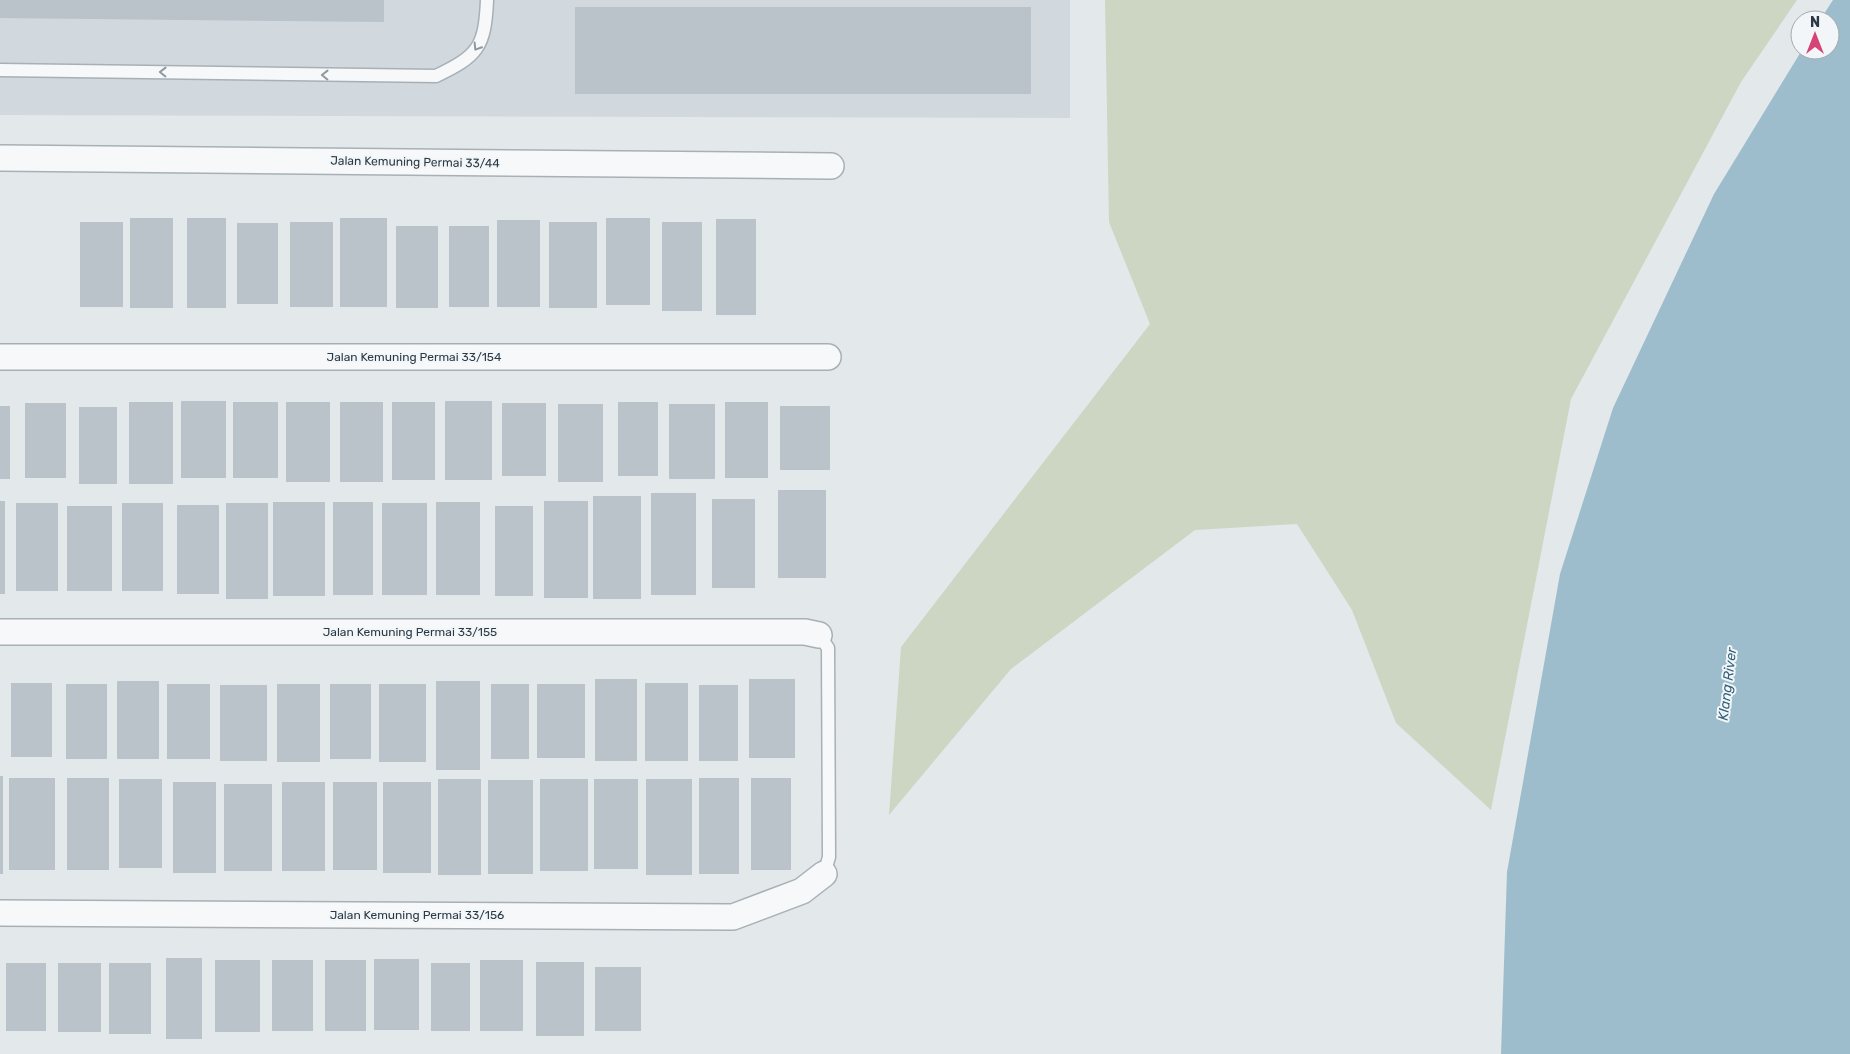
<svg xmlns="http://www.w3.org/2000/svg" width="1850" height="1054" font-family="Rubik,sans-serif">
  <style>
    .built { fill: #d1d8de }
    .green { fill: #ccd6c3 }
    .water { fill: #9dbdcd }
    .building { fill: #bac2ca }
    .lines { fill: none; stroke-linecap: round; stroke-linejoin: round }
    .service-casing { stroke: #a8b0b6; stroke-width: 15 }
    .minor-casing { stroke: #a8b0b6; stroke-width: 28 }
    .service { stroke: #f6f8f9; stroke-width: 12 }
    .minor { stroke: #f6f8f9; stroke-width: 25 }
    .oneway { stroke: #90989f }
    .labels { text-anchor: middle; stroke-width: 4; stroke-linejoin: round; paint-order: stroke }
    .street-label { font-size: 12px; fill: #2a3945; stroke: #f3f6f8 }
    .water-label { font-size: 14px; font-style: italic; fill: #32617b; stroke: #f3f6f8 }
  </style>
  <rect width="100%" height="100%" fill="#e3e8eb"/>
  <path class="built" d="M 0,0 L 1070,0 L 1070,118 L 0,115 Z"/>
  <path class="green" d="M 1105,0 L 1797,0 L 1741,82 L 1571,399 L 1491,810 L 1396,723 L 1352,610 L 1297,524 L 1195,530 L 1011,669 L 889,815 L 901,647 L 1150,324 L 1109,222 Z"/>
  <path class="water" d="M 1833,0 L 1850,0 L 1850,1054 L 1501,1054 L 1507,872 L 1560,574 L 1613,408 L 1714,194 L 1802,50 L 1830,50 L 1830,20 L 1820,20 Z"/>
  <path class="building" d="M 0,0 L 384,0 L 384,22 L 0,18 Z
    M 575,7 L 1031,7 L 1031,94 L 575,94 Z
    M 130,218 L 173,218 L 173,308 L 130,308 Z
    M 187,218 L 226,218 L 226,308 L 187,308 Z
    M 340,218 L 387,218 L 387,307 L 340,307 Z
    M 606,218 L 650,218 L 650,305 L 606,305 Z
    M 716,219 L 756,219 L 756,315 L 716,315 Z
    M 497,220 L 540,220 L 540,307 L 497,307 Z
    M 80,222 L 123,222 L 123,307 L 80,307 Z
    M 290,222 L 333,222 L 333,307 L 290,307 Z
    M 549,222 L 597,222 L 597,308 L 549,308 Z
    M 662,222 L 702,222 L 702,311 L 662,311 Z
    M 237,223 L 278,223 L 278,304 L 237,304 Z
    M 396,226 L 438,226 L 438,308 L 396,308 Z
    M 449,226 L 489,226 L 489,307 L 449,307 Z
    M 181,401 L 226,401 L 226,478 L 181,478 Z
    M 445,401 L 492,401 L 492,480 L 445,480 Z
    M 129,402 L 173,402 L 173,484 L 129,484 Z
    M 233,402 L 278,402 L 278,478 L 233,478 Z
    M 286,402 L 330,402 L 330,482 L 286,482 Z
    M 340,402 L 383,402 L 383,482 L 340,482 Z
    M 392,402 L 435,402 L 435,480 L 392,480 Z
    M 618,402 L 658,402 L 658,476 L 618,476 Z
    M 725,402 L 768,402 L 768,478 L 725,478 Z
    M 25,403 L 66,403 L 66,478 L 25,478 Z
    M 502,403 L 546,403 L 546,476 L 502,476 Z
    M 558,404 L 603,404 L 603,482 L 558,482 Z
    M 669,404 L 715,404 L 715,479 L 669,479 Z
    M 0,406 L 10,406 L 10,479 L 0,479 Z
    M 780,406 L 830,406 L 830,470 L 780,470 Z
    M 79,407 L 117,407 L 117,484 L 79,484 Z
    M 778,490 L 826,490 L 826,578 L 778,578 Z
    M 651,493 L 696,493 L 696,595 L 651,595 Z
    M 593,496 L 641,496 L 641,599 L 593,599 Z
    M 712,499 L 755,499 L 755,588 L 712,588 Z
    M 0,501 L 5,501 L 5,594 L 0,594 Z
    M 544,501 L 588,501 L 588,598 L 544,598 Z
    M 273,502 L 325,502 L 325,596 L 273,596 Z
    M 333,502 L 373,502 L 373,595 L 333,595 Z
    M 436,502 L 480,502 L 480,595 L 436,595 Z
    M 16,503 L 58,503 L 58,591 L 16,591 Z
    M 122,503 L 163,503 L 163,591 L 122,591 Z
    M 226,503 L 268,503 L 268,599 L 226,599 Z
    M 382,503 L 427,503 L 427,595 L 382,595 Z
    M 177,505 L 219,505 L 219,594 L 177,594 Z
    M 67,506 L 112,506 L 112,591 L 67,591 Z
    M 495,506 L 533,506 L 533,596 L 495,596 Z
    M 595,679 L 637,679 L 637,761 L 595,761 Z
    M 749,679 L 795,679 L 795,758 L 749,758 Z
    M 117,681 L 159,681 L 159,759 L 117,759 Z
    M 436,681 L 480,681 L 480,770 L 436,770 Z
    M 11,683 L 52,683 L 52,757 L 11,757 Z
    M 645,683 L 688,683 L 688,761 L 645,761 Z
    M 66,684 L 107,684 L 107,759 L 66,759 Z
    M 167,684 L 210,684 L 210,759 L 167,759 Z
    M 277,684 L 320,684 L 320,762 L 277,762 Z
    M 330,684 L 371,684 L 371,759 L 330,759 Z
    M 379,684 L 426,684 L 426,762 L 379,762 Z
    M 491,684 L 529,684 L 529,759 L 491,759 Z
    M 537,684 L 585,684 L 585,758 L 537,758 Z
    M 220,685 L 267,685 L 267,761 L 220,761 Z
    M 699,685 L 738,685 L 738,761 L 699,761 Z
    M 0,776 L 3,776 L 3,874 L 0,874 Z
    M 9,778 L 55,778 L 55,870 L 9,870 Z
    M 67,778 L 109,778 L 109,870 L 67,870 Z
    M 699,778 L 739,778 L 739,874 L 699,874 Z
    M 751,778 L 791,778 L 791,870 L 751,870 Z
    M 119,779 L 162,779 L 162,868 L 119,868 Z
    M 438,779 L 481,779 L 481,875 L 438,875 Z
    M 540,779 L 588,779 L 588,871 L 540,871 Z
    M 594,779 L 638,779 L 638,869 L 594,869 Z
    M 646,779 L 692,779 L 692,875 L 646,875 Z
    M 488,780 L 533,780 L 533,874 L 488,874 Z
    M 173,782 L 216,782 L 216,873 L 173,873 Z
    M 282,782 L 325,782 L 325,871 L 282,871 Z
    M 333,782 L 377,782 L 377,870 L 333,870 Z
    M 383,782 L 431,782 L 431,873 L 383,873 Z
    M 224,784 L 272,784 L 272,871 L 224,871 Z
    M 166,958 L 202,958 L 202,1039 L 166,1039 Z
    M 374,959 L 419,959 L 419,1030 L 374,1030 Z
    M 215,960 L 260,960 L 260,1032 L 215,1032 Z
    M 272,960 L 313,960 L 313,1031 L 272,1031 Z
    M 325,960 L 366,960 L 366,1031 L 325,1031 Z
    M 480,960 L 523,960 L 523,1031 L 480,1031 Z
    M 536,962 L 584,962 L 584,1036 L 536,1036 Z
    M 6,963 L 46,963 L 46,1031 L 6,1031 Z
    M 58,963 L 101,963 L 101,1032 L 58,1032 Z
    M 109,963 L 151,963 L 151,1034 L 109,1034 Z
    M 431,963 L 470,963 L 470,1031 L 431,1031 Z
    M 595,967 L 641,967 L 641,1031 L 595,1031 Z"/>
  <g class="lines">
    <defs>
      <path id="service" d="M 0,70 L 436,76 C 478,56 485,47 487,0
        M 819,635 L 828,648 L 829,857 L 824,874"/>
      <path id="minor" d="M 0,158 L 831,166
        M 0,357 L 828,357
        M 0,632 L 805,632 L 819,635
        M 0,913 L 733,917 L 802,891 L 824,874"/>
    </defs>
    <use href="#service" class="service-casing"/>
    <use href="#minor" class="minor-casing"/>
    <use href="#service" class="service"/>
    <use href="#minor" class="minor"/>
  </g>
  <defs><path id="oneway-chevron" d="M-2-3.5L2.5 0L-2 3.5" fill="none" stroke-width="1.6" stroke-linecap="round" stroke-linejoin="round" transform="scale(1.25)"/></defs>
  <g class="oneway">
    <use href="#oneway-chevron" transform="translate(477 47) rotate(122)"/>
    <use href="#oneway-chevron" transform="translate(163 72) rotate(-179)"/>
    <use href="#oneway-chevron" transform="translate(325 75) rotate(-179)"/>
  </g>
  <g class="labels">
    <g class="street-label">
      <text transform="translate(415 162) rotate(1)" y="4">Jalan Kemuning Permai 33/44</text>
      <text x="414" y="361">Jalan Kemuning Permai 33/154</text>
      <text x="410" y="636">Jalan Kemuning Permai 33/155</text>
      <text x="417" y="919">Jalan Kemuning Permai 33/156</text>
    </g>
    <g class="water-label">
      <text transform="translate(1727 684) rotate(-83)" y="5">Klang River</text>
    </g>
  </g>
  <g transform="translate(1815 35)"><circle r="24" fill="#f3f6f8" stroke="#a3aab0"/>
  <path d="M0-4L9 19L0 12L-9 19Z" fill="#d44476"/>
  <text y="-8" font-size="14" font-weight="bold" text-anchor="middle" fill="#2a3945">N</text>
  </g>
</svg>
